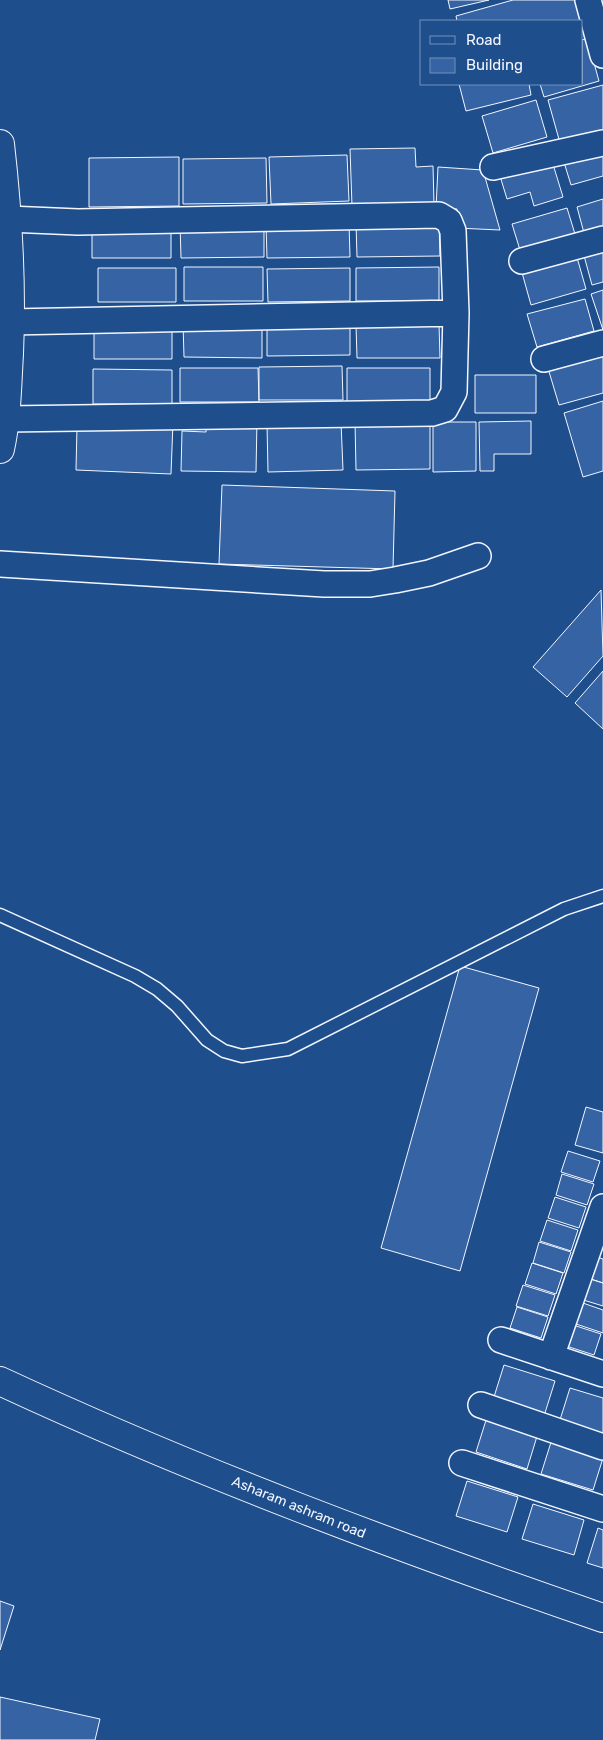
<svg xmlns="http://www.w3.org/2000/svg" width="603" height="1740" font-family="Rubik,sans-serif">
  <style>
    .building { fill: #3563a3; stroke: #f2f6ff }
    .lines { fill: none; stroke-linecap: round; stroke-linejoin: round }
    .lane-casing { stroke: #f2f6ff; stroke-width: 15 }
    .street-casing { stroke: #f2f6ff; stroke-width: 28 }
    .secondary-casing { stroke: #f2f6ff; stroke-width: 30 }
    .lane { stroke: #1f4e8c; stroke-width: 12 }
    .street { stroke: #1f4e8c; stroke-width: 25 }
    .secondary { stroke: #1f4e8c; stroke-width: 28 }
    .labels { text-anchor: middle; stroke-width: 4; stroke-linejoin: round; paint-order: stroke }
    .street-label { font-size: 14px; fill: #f2f6ff; stroke: #1f4e8c }
  </style>
  <rect width="100%" height="100%" fill="#1f4e8c"/>
  <path class="building" d="M 448,0 L 489,0 L 450,9 Z
    M 513,0 L 576,0 L 582,21 L 457,21 L 456,16 Z
    M 587,38 L 599,81 L 544,97 L 540,84 L 582,84 L 582,40 Z
    M 459,84 L 529,84 L 531,95 L 466,111 Z
    M 603,85 L 603,131 L 560,143 L 548,100 Z
    M 536,100 L 547,137 L 493,153 L 482,116 Z
    M 603,147 L 603,176 L 571,185 L 563,159 Z
    M 415,148 L 416,167 L 433,166 L 434,204 L 352,206 L 350,149 Z
    M 347,155 L 349,201 L 271,204 L 269,157 Z
    M 179,157 L 179,206 L 89,207 L 89,158 Z
    M 266,158 L 267,203 L 183,204 L 183,159 Z
    M 552,161 L 563,197 L 534,206 L 530,192 L 507,199 L 500,176 Z
    M 438,167 L 483,170 L 500,230 L 456,228 L 457,209 L 436,208 Z
    M 603,199 L 603,228 L 584,233 L 577,207 Z
    M 567,208 L 575,234 L 520,250 L 512,224 Z
    M 171,223 L 171,258 L 92,258 L 92,224 Z
    M 264,223 L 264,257 L 181,258 L 180,224 Z
    M 349,223 L 350,257 L 267,258 L 266,224 Z
    M 356,223 L 439,223 L 440,256 L 357,257 Z
    M 603,247 L 603,282 L 592,285 L 583,252 Z
    M 576,254 L 586,289 L 531,305 L 521,269 Z
    M 184,267 L 263,267 L 263,301 L 184,301 Z
    M 439,267 L 439,301 L 356,301 L 356,268 Z
    M 98,268 L 176,268 L 176,302 L 98,302 Z
    M 350,268 L 350,301 L 268,302 L 267,269 Z
    M 603,290 L 603,330 L 591,294 Z
    M 585,299 L 594,331 L 537,347 L 527,314 Z
    M 267,322 L 350,322 L 350,355 L 267,356 Z
    M 183,323 L 262,323 L 262,358 L 184,357 Z
    M 439,324 L 440,358 L 357,358 L 356,325 Z
    M 94,325 L 172,325 L 172,359 L 94,359 Z
    M 603,349 L 603,393 L 559,405 L 547,365 Z
    M 342,366 L 343,400 L 259,400 L 259,367 Z
    M 180,368 L 258,368 L 259,402 L 180,402 Z
    M 347,368 L 430,368 L 430,401 L 347,402 Z
    M 93,369 L 172,370 L 172,404 L 93,404 Z
    M 475,375 L 536,375 L 536,413 L 475,413 Z
    M 603,401 L 603,471 L 583,477 L 564,413 Z
    M 206,420 L 257,420 L 256,472 L 181,471 L 182,431 L 206,432 Z
    M 430,421 L 430,469 L 356,470 L 355,422 Z
    M 531,421 L 531,454 L 494,454 L 494,471 L 480,471 L 479,422 Z
    M 173,422 L 171,474 L 76,470 L 77,426 Z
    M 341,422 L 343,470 L 268,472 L 267,424 Z
    M 433,422 L 476,422 L 476,471 L 433,472 Z
    M 222,485 L 395,491 L 393,569 L 219,564 Z
    M 601,590 L 603,656 L 567,697 L 533,667 Z
    M 603,671 L 603,729 L 575,703 Z
    M 460,966 L 539,988 L 460,1271 L 381,1248 Z
    M 586,1107 L 603,1112 L 603,1153 L 575,1145 Z
    M 568,1151 L 600,1161 L 593,1182 L 561,1172 Z
    M 562,1174 L 594,1184 L 587,1205 L 556,1195 Z
    M 555,1197 L 586,1207 L 579,1228 L 548,1218 Z
    M 547,1220 L 578,1230 L 571,1251 L 540,1241 Z
    M 539,1242 L 571,1252 L 564,1273 L 533,1263 Z
    M 594,1256 L 603,1259 L 603,1283 L 588,1278 Z
    M 532,1263 L 563,1273 L 556,1294 L 525,1284 Z
    M 587,1278 L 603,1283 L 603,1306 L 580,1299 Z
    M 523,1285 L 555,1295 L 548,1316 L 516,1306 Z
    M 580,1302 L 603,1310 L 603,1333 L 573,1323 Z
    M 517,1307 L 548,1317 L 541,1338 L 510,1328 Z
    M 570,1324 L 601,1334 L 594,1355 L 563,1345 Z
    M 504,1365 L 555,1381 L 544,1416 L 493,1400 Z
    M 570,1388 L 603,1398 L 603,1437 L 559,1423 Z
    M 487,1417 L 538,1433 L 527,1469 L 476,1452 Z
    M 552,1439 L 603,1458 L 593,1490 L 541,1474 Z
    M 467,1481 L 518,1497 L 507,1532 L 456,1516 Z
    M 533,1504 L 584,1520 L 574,1555 L 522,1539 Z
    M 598,1528 L 603,1530 L 603,1568 L 587,1563 Z
    M 0,1601 L 14,1606 L 0,1650 Z
    M 0,1697 L 100,1719 L 95,1740 L 0,1740 Z"/>
  <g class="lines">
    <defs>
      <path id="lane" d="M 0,915 L 135,976 L 157,989 L 177,1006 L 207,1040 L 224,1051 L 242,1056 L 288,1049 L 564,909 L 603,896"/>
      <path id="street" d="M 588,0 L 603,55
        M 493,167 L 603,143
        M 0,220 L 8,219 L 78,222 L 439,215 L 449,221 L 453,231 L 456,313 L 454,392 L 445,409 L 432,413 L 6,419
        M 522,261 L 603,239
        M 10,322 L 456,313
        M 544,359 L 603,343
        M 0,564 L 324,584 L 370,584 L 395,580 L 429,573 L 478,556
        M 501,1340 L 603,1374
        M 551,1357 L 603,1207
        M 481,1405 L 603,1447
        M 462,1463 L 603,1509"/>
      <path id="secondary" d="M 0,144 C 8,214 12,284 9,354 C 7,386 7,417 0,449
        M 0,1381 C 196,1472 399,1548 603,1618"/>
    </defs>
    <use href="#lane" class="lane-casing"/>
    <use href="#street" class="street-casing"/>
    <use href="#secondary" class="secondary-casing"/>
    <use href="#lane" class="lane"/>
    <use href="#street" class="street"/>
    <use href="#secondary" class="secondary"/>
  </g>
  <g class="labels">
    <g class="street-label">
      <text transform="translate(299 1507) rotate(22)" y="5">Asharam ashram road</text>
    </g>
  </g>
  <rect x="420" y="20" width="162" height="65" fill="#1f4e8c" stroke="#7391ba"/>
  <rect x="430" y="36" width="25" height="8" fill="#1f4e8c" stroke="#7391ba"/>
  <text x="466" y="45" font-size="15" fill="#f2f6ff">Road</text>
  <rect x="430" y="58" width="25" height="15" fill="#3563a3" stroke="#7391ba"/>
  <text x="466" y="70" font-size="15" fill="#f2f6ff">Building</text>
</svg>
